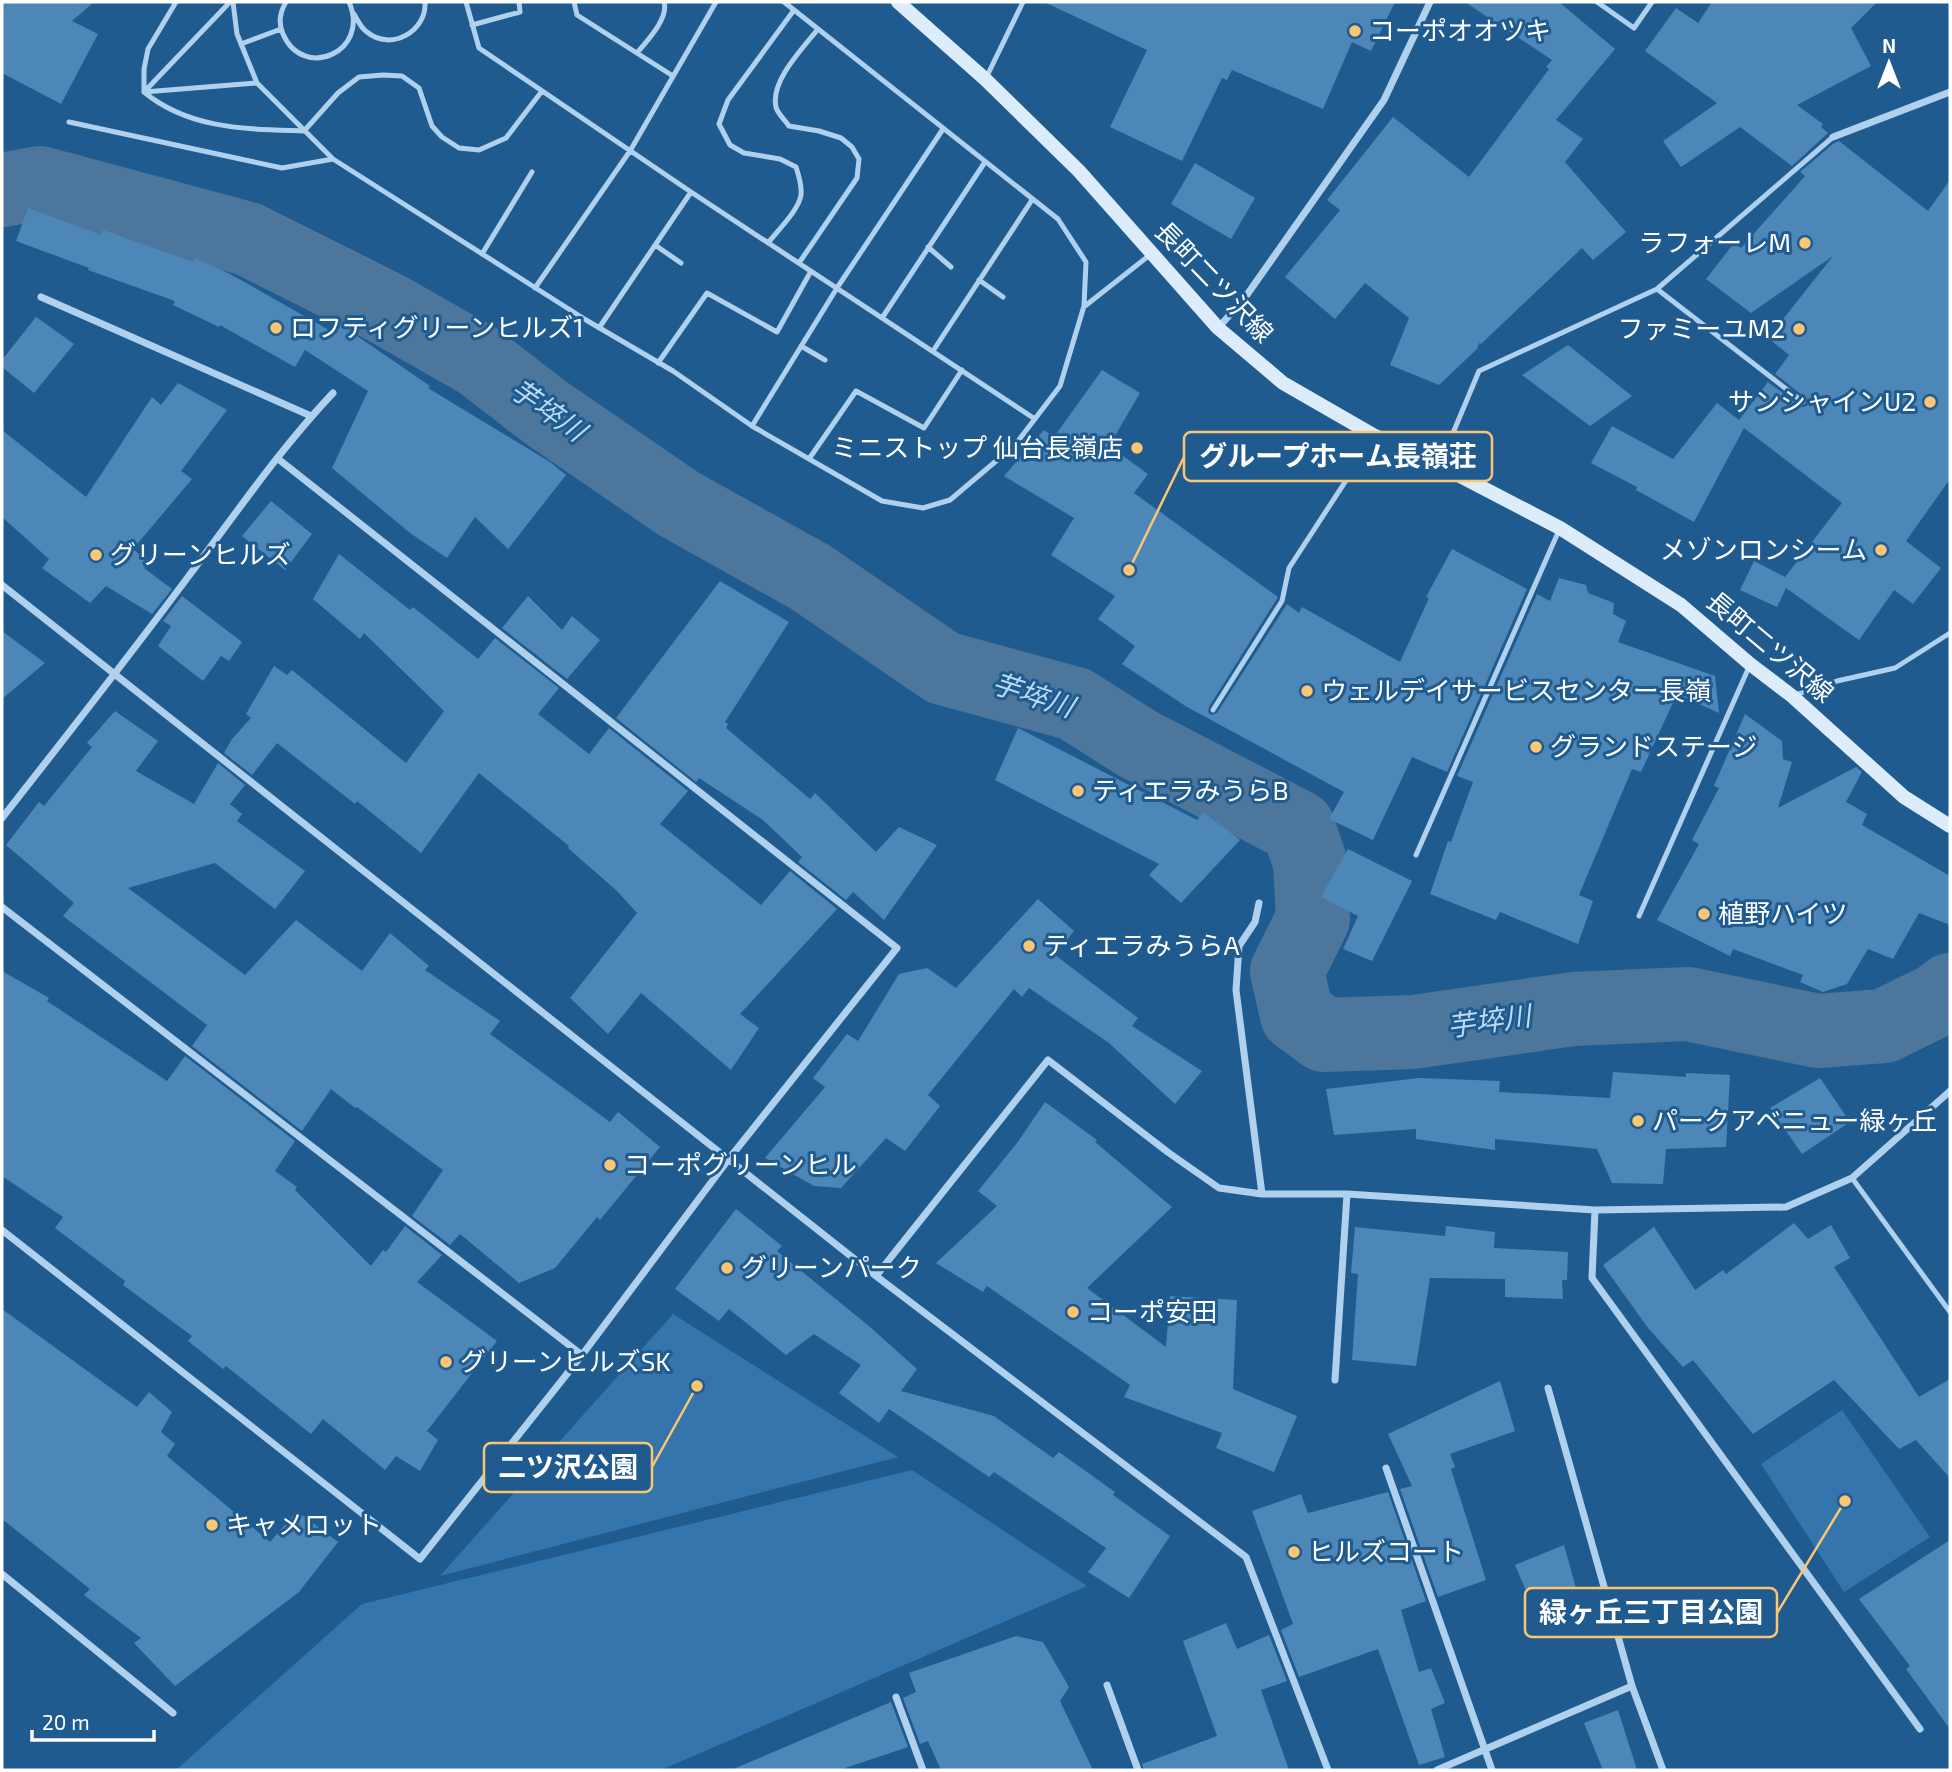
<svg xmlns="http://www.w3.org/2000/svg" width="1952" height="1772" font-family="'Exo 2','Noto Sans JP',sans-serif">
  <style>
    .green { fill: #3475ad }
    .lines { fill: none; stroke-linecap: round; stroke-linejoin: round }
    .river { stroke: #4d769c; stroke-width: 74 }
    .building { fill: #4d87b8 }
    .lane { stroke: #b0d1ed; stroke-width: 5 }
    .street { stroke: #b0d1ed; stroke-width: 7 }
    .secondary { stroke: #ddecfa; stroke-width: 14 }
    .poi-dot { fill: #fac671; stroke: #205b90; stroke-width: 2.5 }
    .labels { text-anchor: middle; stroke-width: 6; stroke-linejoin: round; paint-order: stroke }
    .poi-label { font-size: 26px; fill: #fff; stroke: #205b90; text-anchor: start }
    .street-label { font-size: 26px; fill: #fff; stroke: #205b90 }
    .water-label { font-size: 28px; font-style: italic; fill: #bcdbf4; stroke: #205b90 }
    .leader { fill: none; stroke: #fac671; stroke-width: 2.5 }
    .callout-dot { fill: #fac671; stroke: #205b90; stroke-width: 2.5 }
    .callout { fill: #205b90; stroke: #fac671; stroke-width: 2.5 }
    .callout-label { font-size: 28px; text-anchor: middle; font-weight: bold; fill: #fff }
  </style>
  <rect width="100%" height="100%" fill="#205b90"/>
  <path class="green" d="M 673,1314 L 898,1457 L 440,1576 Z
    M 1842,1410 L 1930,1537 L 1844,1592 L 1761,1464 Z
    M 912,1470 L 1087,1586 L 661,1770 L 176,1770 L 362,1604 Z"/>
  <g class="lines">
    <path class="river" d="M 2,190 L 40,183 L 248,239 L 386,308 L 479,361 L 545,412 L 679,504 L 810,577 L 943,668 L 1075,704 L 1138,744 L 1298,827 L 1310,862 L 1313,919 L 1287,971 L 1297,1015 L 1324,1035 L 1413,1032 L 1573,1009 L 1688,1004 L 1818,1031 L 1884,1026 L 1937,1000 L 1950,990"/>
  </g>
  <path class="building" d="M 2,2 L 94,2 L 72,21 L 98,34 L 61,104 L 2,73 Z
    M 1044,2 L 1395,2 L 1371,51 L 1352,42 L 1323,109 L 1232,70 L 1227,80 L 1222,78 L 1182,161 L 1110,127 L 1147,50 Z
    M 1465,2 L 1559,2 L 1615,49 L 1556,120 L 1583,139 L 1565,162 L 1626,232 L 1593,260 L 1582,248 L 1481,344 L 1479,343 L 1477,349 L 1439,385 L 1390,365 L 1409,318 L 1365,283 L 1335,319 L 1285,277 L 1340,210 L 1327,200 L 1393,117 L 1469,177 L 1549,69 L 1546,67 L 1552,60 Z
    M 1712,2 L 1877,2 L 1851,28 L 1871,66 L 1797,105 L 1823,124 L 1821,127 L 1828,133 L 1792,166 L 1740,127 L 1681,167 L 1663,141 L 1717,103 L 1645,51 L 1676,8 L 1698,23 Z
    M 1839,141 L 1928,211 L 1950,180 L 1950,479 L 1906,541 L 1941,568 L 1913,604 L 1894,590 L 1859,640 L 1786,588 L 1777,607 L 1740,590 L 1754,561 L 1785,577 L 1842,503 L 1744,428 L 1694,522 L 1636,490 L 1637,487 L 1591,463 L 1612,426 L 1673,459 L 1717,403 L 1739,420 L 1768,382 L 1800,406 L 1804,407 L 1808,405 L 1806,398 L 1775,374 L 1789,355 L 1768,338 L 1833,256 L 1751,313 L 1706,279 L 1734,243 L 1741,248 L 1805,176 L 1800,172 L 1834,143 Z
    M 1195,163 L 1255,198 L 1231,239 L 1171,204 Z
    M 28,208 L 101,235 L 103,230 L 193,262 L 195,258 L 232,275 L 336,334 L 341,325 L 430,386 L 428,388 L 550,462 L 566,475 L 508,549 L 475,517 L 447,558 L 410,533 L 332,468 L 368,391 L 305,350 L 295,367 L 220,325 L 219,327 L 173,305 L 175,301 L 88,270 L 89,268 L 16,241 Z
    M 36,317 L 74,344 L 34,393 L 2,367 L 2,360 Z
    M 1568,345 L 1632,396 L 1590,426 L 1522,375 Z
    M 1102,370 L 1140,393 L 1109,446 L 1148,474 L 1134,493 L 1278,597 L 1209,707 L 1208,712 L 1211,715 L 1217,713 L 1287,604 L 1299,613 L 1302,607 L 1400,662 L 1429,598 L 1426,597 L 1452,549 L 1527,589 L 1447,772 L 1412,757 L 1373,840 L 1329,819 L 1344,792 L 1187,707 L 1122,664 L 1135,646 L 1098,619 L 1115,596 L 1051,555 L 1074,518 L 1004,476 L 1044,430 L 1054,437 Z
    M 178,383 L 227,410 L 181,471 L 192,479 L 133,549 L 149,562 L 144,568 L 172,589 L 152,614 L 106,586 L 90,603 L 42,568 L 49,559 L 2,517 L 2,430 L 86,497 L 152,397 L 161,405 Z
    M 271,501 L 312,534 L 285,570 L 242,536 Z
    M 339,554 L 410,610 L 413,607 L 478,659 L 495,638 L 559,688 L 538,714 L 589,754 L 609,728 L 688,791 L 660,824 L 761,905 L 790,871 L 837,909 L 740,1014 L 759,1028 L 731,1070 L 641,993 L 608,1034 L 570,998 L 637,913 L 617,891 L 568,848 L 569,846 L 479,773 L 421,853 L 357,801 L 355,804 L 277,743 L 252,775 L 224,753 L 232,739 L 251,718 L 246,714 L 274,666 L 287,675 L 292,670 L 406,763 L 444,711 L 364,633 L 360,639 L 313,599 Z
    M 1559,578 L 1586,585 L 1588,593 L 1614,603 L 1613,614 L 1626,621 L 1618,642 L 1715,676 L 1719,713 L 1677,694 L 1641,772 L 1632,769 L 1579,895 L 1593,901 L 1578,944 L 1500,912 L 1496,920 L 1430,894 L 1448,841 L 1451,842 L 1473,782 L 1457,776 L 1537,594 L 1550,601 Z
    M 720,581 L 789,622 L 725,722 L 728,724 L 726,728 L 810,799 L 815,793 L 876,852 L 899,827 L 937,845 L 884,920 L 853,892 L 846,900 L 798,862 L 802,857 L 763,820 L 699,778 L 696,782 L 616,718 Z
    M 182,596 L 242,642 L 229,661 L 221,656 L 203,681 L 158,646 L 171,626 L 163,621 Z
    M 528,596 L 562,630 L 572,616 L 600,640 L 567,679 L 502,628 Z
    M 2,631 L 45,663 L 2,699 Z
    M 115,711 L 158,741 L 136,771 L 194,804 L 218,763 L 245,785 L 230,804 L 242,814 L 237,821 L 305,871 L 275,909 L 215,863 L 128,888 L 245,975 L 296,920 L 362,971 L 390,933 L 429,966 L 425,970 L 500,1021 L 490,1034 L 610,1122 L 618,1112 L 660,1147 L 600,1220 L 597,1217 L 555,1268 L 519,1283 L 460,1234 L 450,1245 L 412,1216 L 443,1170 L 357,1107 L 355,1108 L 331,1089 L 302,1131 L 192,1046 L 207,1025 L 63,916 L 74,903 L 6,845 L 39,802 L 44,806 L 92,747 L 87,743 Z
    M 1745,714 L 1782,741 L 1783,759 L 1792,762 L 1778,808 L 1856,767 L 1862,772 L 1846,802 L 1867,814 L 1862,825 L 1950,876 L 1950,925 L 1919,913 L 1893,959 L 1868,949 L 1847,984 L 1823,992 L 1800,982 L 1803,975 L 1733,949 L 1730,956 L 1657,920 L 1699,844 L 1692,840 L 1719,788 L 1714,786 Z
    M 1018,728 L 1197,820 L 1203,812 L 1240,840 L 1181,903 L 1149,875 L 1159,864 L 995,780 Z
    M 1348,849 L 1412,881 L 1372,961 L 1343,949 L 1358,916 L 1321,897 Z
    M 1038,899 L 1074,931 L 1055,955 L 1138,1018 L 1132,1026 L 1202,1071 L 1175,1104 L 1109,1043 L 1029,988 L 1022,997 L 1014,989 L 928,1095 L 940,1106 L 905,1151 L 886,1138 L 841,1188 L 814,1186 L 765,1158 L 825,1087 L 813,1078 L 847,1034 L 858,1041 L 899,974 L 927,968 L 956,988 Z
    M 2,971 L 49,998 L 47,1001 L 167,1081 L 185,1056 L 295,1141 L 275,1171 L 297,1187 L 295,1190 L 371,1266 L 383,1250 L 386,1252 L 405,1226 L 442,1255 L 417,1282 L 497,1341 L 427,1431 L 438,1440 L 420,1471 L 396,1456 L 385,1470 L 323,1419 L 311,1434 L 226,1366 L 223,1369 L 188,1341 L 192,1336 L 123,1285 L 125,1281 L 55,1228 L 63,1217 L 2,1176 Z
    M 1613,1072 L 1686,1077 L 1686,1073 L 1730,1075 L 1726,1147 L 1666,1149 L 1663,1184 L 1612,1183 L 1597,1149 L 1495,1139 L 1495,1150 L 1416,1139 L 1416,1129 L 1334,1135 L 1326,1089 L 1419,1078 L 1500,1081 L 1499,1092 L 1610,1098 Z
    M 1820,1078 L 1850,1122 L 1802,1154 L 1770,1108 Z
    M 1045,1102 L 1097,1140 L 1095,1142 L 1172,1207 L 1087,1288 L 1166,1347 L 1170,1296 L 1237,1300 L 1233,1389 L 1297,1416 L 1274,1472 L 1216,1448 L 1222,1433 L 1124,1397 L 1130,1385 L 987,1286 L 983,1292 L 936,1263 L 997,1206 L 978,1191 L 1017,1143 Z
    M 736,1209 L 782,1246 L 777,1251 L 870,1327 L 917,1369 L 901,1391 L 994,1416 L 1053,1458 L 1059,1452 L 1115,1492 L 1113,1495 L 1170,1536 L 1129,1598 L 1088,1572 L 1106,1548 L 994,1472 L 989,1477 L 889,1409 L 879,1423 L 839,1393 L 861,1365 L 814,1334 L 786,1355 L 729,1309 L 719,1321 L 675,1289 Z
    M 1794,1223 L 1808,1239 L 1831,1225 L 1850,1258 L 1834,1267 L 1919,1397 L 1950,1379 L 1950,1478 L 1916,1440 L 1899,1449 L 1834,1380 L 1753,1434 L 1693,1360 L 1683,1367 L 1648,1328 L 1603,1265 L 1654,1227 L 1695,1290 L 1723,1270 L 1726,1274 Z
    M 1446,1226 L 1495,1232 L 1494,1248 L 1568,1252 L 1567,1280 L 1562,1280 L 1563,1299 L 1505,1297 L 1505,1279 L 1430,1278 L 1416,1366 L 1352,1360 L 1358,1274 L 1351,1273 L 1355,1227 L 1445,1236 Z
    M 2,1309 L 137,1407 L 149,1392 L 172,1412 L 161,1432 L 175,1444 L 167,1456 L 270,1542 L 297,1511 L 338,1542 L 299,1592 L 175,1686 L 134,1643 L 141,1638 L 84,1595 L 90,1589 L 2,1519 Z
    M 1500,1381 L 1515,1431 L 1450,1454 L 1455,1467 L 1451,1469 L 1486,1580 L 1438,1597 L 1400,1489 L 1412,1486 L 1388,1434 Z
    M 1388,1492 L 1426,1601 L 1401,1610 L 1419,1672 L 1431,1668 L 1445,1703 L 1431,1709 L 1445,1757 L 1419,1765 L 1378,1649 L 1299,1677 L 1281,1630 L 1293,1624 L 1252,1511 L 1301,1494 L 1308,1513 Z
    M 1950,1540 L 1950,1729 L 1906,1669 L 1910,1666 L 1859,1599 Z
    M 1564,1545 L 1584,1617 L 1544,1632 L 1515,1565 Z
    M 1226,1623 L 1237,1649 L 1269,1635 L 1287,1681 L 1261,1690 L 1289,1770 L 1144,1770 L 1142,1764 L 1217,1736 L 1183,1641 Z
    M 1016,1636 L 1043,1642 L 1069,1687 L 1060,1701 L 1093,1770 L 941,1770 L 928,1741 L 920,1744 L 903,1698 L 916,1692 L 909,1673 Z
    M 891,1702 L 908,1747 L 839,1770 L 731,1770 Z
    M 1618,1710 L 1637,1770 L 1603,1770 L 1584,1723 Z"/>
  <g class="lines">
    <path class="lane" d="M 176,2 L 148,49 L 144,69 L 144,92 C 190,130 248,129 304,131 L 338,93 L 359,77 L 383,75 L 402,76 L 419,88 L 432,126 L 442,137 L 459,148 L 479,150 L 506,138 L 542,91
      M 233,2 L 237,34 L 257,83 L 333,159 L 586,320 L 673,371 L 752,426 L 882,501 L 923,508 L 950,500 L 1015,445 L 1060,386 L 1084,306 L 1086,262 L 1058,219 L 784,2
      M 286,2 C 280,12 278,23 283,34 C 303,81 371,52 349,2
      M 466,2 L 479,48 L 691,192 L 1035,419
      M 574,2 L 577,15 L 673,76
      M 1597,2 L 1634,28 L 1652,2
      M 354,14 C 358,21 361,28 367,32 C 391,52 427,31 425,2
      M 472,25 L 520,12 L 519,2
      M 241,44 L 281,29
      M 637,53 C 647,41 669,18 664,2
      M 986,78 L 1023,2
      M 144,92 L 230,2
      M 144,92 L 257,83
      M 69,122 L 282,168 L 333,159
      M 768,243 C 777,231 799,210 801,195 C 802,186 799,176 796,167 L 780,159 L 744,153 L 730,145 L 719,124 L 728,100 L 794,10
      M 655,245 L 681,263
      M 928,247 L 951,267
      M 482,254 L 532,172
      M 799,263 L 857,178 L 859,159 L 852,147 L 841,138 L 819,131 L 789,126 C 785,120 777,113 776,107 C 770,81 803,48 818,29
      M 979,280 L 1003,297
      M 535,288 L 630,151 L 716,2
      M 1657,289 L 1803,402
      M 1085,306 L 1151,254
      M 882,318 L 985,162
      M 599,328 L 691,192
      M 801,346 L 825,360
      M 933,351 L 1032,200
      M 658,363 L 707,293 L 777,332 L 811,271
      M 752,426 L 837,288 L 943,129
      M 809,459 L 856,391 L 924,428 L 962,370
      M 1440,464 L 1479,371 L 1657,289 L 1833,137
      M 1795,695 L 1837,681 L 1895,668 L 1950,633
      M 1213,710 L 1282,601 L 1289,568 L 1375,436
      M 1416,855 L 1560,528
      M 1639,916 L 1749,667
      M 1852,1178 L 1950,1312"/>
    <path class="street" d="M 1833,137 L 1950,92
      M 41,297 L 311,416
      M 1218,328 L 1244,299 L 1384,100 L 1430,2
      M 2,585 L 876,1276 L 1246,1557 L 1328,1770
      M 2,818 C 65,738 127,659 188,577 C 235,515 279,450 333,393
      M 1259,903 L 1255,922 L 1239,946 L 1236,990 L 1262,1194
      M 2,907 L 582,1355
      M 1595,1210 L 1592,1278 L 1920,1729
      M 2,1230 L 420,1559 L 582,1355 L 728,1160 L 897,948 L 277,458
      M 876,1276 L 1048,1060 L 1169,1153 L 1219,1188 L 1262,1194 L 1347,1194 L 1595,1210 L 1786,1207 L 1852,1178 L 1950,1091
      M 1335,1380 L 1347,1194
      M 1548,1388 L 1632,1686 L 1663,1770
      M 1386,1468 L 1492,1770
      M 2,1574 L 173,1713
      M 1107,1685 L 1138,1770
      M 896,1697 L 923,1770
      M 1437,1770 L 1632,1686"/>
    <path class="secondary" d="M 898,2 L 985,79 L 1079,171 L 1218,328 L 1283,383 L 1375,436 L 1439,465 L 1560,528 L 1681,605 L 1750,664 L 1792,696 L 1904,797 L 1950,826"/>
  </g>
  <g class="poi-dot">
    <circle cx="1355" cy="31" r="7"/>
    <circle cx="1805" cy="243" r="7"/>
    <circle cx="276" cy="328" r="7"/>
    <circle cx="1799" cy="329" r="7"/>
    <circle cx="1930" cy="402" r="7"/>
    <circle cx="1137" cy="448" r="7"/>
    <circle cx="1881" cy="550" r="7"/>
    <circle cx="96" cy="555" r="7"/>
    <circle cx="1307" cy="691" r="7"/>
    <circle cx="1536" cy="747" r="7"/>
    <circle cx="1078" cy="791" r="7"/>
    <circle cx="1704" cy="914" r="7"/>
    <circle cx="1029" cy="946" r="7"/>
    <circle cx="1638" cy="1121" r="7"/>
    <circle cx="610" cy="1165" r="7"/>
    <circle cx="727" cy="1268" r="7"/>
    <circle cx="1073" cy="1312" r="7"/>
    <circle cx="446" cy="1362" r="7"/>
    <circle cx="212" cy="1525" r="7"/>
    <circle cx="1294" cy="1552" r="7"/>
  </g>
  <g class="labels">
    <g class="poi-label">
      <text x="1369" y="40">コーポオオツキ</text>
      <text x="1791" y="252" text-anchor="end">ラフォーレM</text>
      <text x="290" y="337">ロフティグリーンヒルズ1</text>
      <text x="1785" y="338" text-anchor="end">ファミーユM2</text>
      <text x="1916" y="411" text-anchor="end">サンシャインU2</text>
      <text x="1123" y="457" text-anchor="end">ミニストップ 仙台長嶺店</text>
      <text x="1867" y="559" text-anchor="end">メゾンロンシーム</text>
      <text x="110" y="564">グリーンヒルズ</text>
      <text x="1321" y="700">ウェルデイサービスセンター長嶺</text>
      <text x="1550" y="756">グランドステージ</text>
      <text x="1092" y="800">ティエラみうらB</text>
      <text x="1718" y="923">植野ハイツ</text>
      <text x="1043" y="955">ティエラみうらA</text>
      <text x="1652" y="1130">パークアベニュー緑ヶ丘</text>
      <text x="624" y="1174">コーポグリーンヒル</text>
      <text x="741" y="1277">グリーンパーク</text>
      <text x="1087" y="1321">コーポ安田</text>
      <text x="460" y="1371">グリーンヒルズSK</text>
      <text x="226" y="1534">キャメロット</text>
      <text x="1308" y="1561">ヒルズコート</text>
    </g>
    <g class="street-label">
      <text transform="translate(1214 282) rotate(46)" y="9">長町二ツ沢線</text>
      <text transform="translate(1770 647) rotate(40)" y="9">長町二ツ沢線</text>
    </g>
    <g class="water-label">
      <text transform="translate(548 410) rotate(35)" y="10">芋埣川</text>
      <text transform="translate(1033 695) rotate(18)" y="10">芋埣川</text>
      <text transform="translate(1489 1021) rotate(-8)" y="10">芋埣川</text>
    </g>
  </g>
  <path class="leader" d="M1129 570L1184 457M697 1386L652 1467M1845 1501L1777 1613"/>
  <g class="callout-dot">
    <circle cx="1129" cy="570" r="7"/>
    <circle cx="697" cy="1386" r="7"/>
    <circle cx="1845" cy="1501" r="7"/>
  </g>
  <g class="callout">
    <rect x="1184" y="432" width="308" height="49" rx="7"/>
    <rect x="484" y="1443" width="168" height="49" rx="7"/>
    <rect x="1525" y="1588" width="252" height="49" rx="7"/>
  </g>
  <g class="callout-label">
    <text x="1338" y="466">グループホーム長嶺荘</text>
    <text x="568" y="1477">二ツ沢公園</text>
    <text x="1651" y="1622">緑ヶ丘三丁目公園</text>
  </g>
  <rect width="1952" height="1772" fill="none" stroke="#ffffff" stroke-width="7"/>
  <g transform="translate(1889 63)" stroke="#205b90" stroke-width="5" paint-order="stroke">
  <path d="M0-5L12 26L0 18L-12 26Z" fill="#ffffff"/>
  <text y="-10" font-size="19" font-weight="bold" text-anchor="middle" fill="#ffffff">N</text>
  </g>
  <path d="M32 1730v10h122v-10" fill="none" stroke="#ffffff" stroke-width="3.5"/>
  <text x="42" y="1730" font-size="21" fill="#ffffff" stroke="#205b90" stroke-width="5" paint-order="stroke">20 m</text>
</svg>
